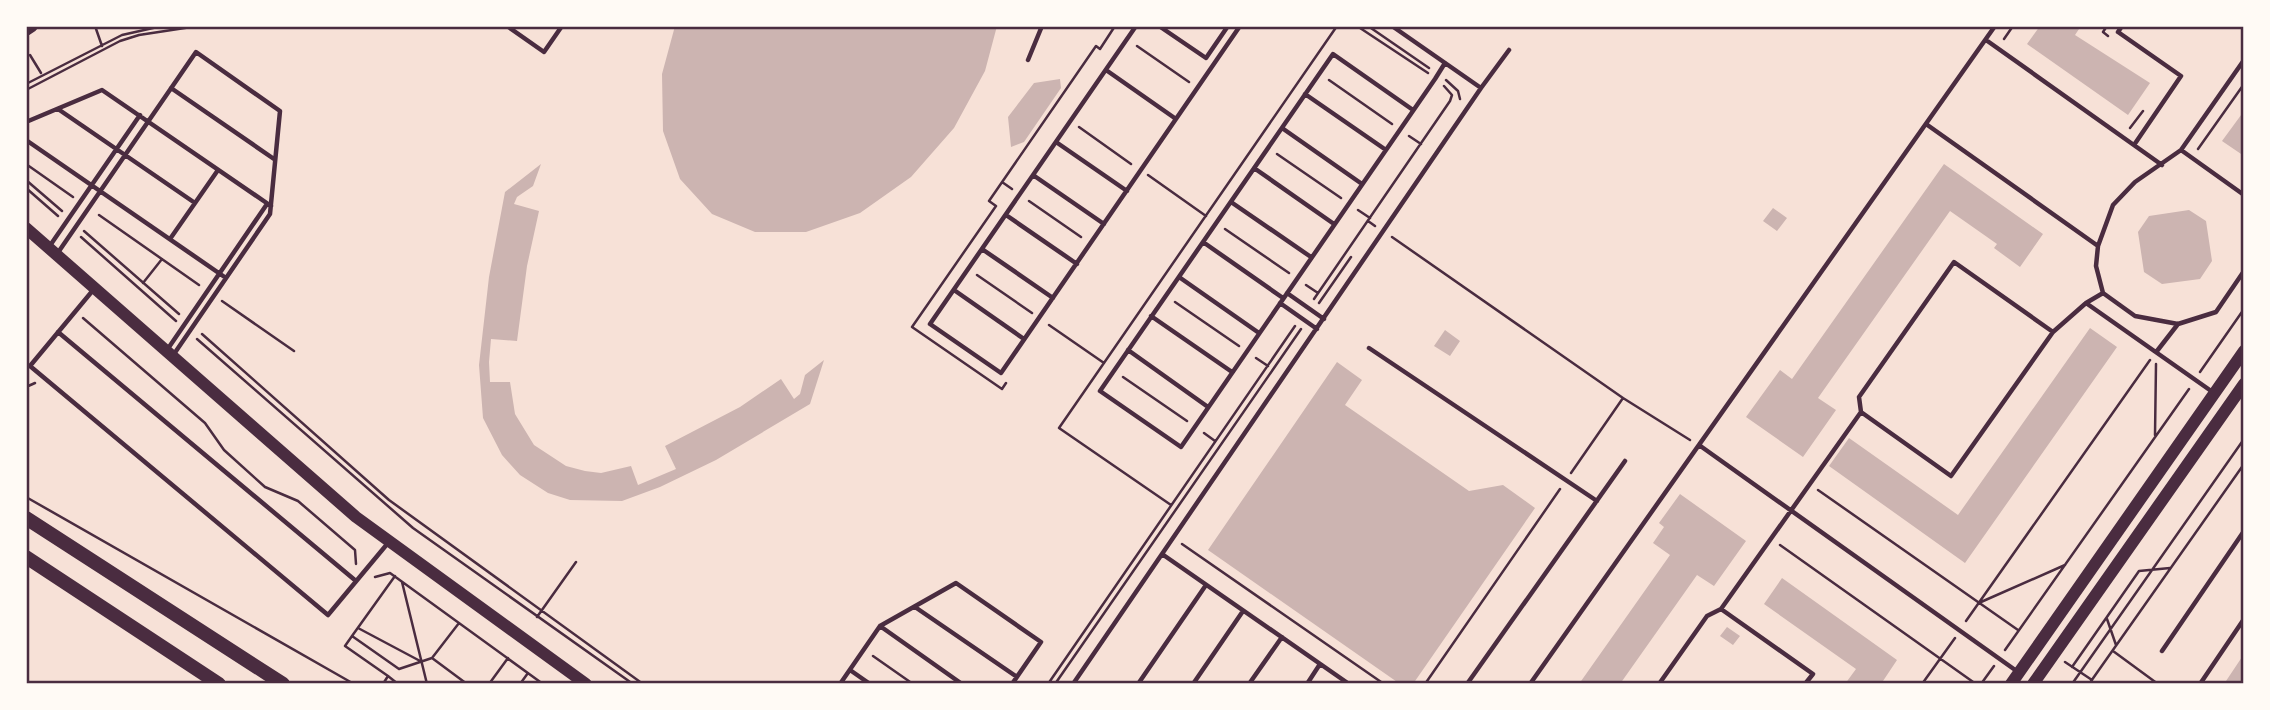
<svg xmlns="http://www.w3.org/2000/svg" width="2270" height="710" font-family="Ubuntu,sans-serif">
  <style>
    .building { fill: #ccb4b1 }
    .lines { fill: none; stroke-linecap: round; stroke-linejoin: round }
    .path { stroke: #4a2c40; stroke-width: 2.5 }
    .service { stroke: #4a2c40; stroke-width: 4.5 }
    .tertiary { stroke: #4a2c40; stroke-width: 12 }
    .secondary { stroke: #4a2c40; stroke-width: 12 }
    .primary { stroke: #4a2c40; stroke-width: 14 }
    .neatline { fill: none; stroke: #4a2c40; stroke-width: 2.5 }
  </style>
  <rect width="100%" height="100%" fill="#f7e1d7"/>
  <path class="building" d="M 675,26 L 997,26 L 985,71 L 954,128 L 911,177 L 860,213 L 806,232 L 755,232 L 712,214 L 680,179 L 663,131 L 662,74 Z
    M 2040,26 L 2081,26 L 2075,35 L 2150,83 L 2128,115 L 2027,44 Z
    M 1060,79 L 1061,88 L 1024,142 L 1011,147 L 1008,117 L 1034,83 Z
    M 2244,111 L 2244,156 L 2222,141 Z
    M 541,164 L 533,186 L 517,197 L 514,204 L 539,211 L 527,266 L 517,341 L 491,339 L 489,362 L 490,382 L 510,382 L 515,414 L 534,445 L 566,466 L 585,471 L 601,473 L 631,466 L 638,485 L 676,469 L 665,446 L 740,407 L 781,379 L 794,399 L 800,394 L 805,375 L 824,360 L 810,404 L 716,460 L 660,487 L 622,501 L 570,500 L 548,493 L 520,475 L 502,455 L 483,418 L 479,365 L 489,277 L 505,192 Z
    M 1944,164 L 2043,234 L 2020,267 L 1994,248 L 1997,244 L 1950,211 L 1818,398 L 1836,410 L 1803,457 L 1746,417 L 1780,370 L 1792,379 Z
    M 1773,208 L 1787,218 L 1777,231 L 1763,221 Z
    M 2189,210 L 2206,221 L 2212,261 L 2200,279 L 2162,284 L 2144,272 L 2138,232 L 2149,216 Z
    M 2090,328 L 2117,347 L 1965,563 L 1829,466 L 1849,438 L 1958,515 Z
    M 1445,330 L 1460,341 L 1450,356 L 1434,346 Z
    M 1337,362 L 1362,380 L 1345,405 L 1469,491 L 1503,485 L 1535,508 L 1413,684 L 1400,684 L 1208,550 Z
    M 1680,494 L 1746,541 L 1714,586 L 1697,575 L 1620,684 L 1579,684 L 1670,555 L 1653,543 L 1664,527 L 1659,523 Z
    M 1782,578 L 1897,660 L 1881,684 L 1845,684 L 1856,669 L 1764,604 Z
    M 1727,627 L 1740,636 L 1733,645 L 1720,636 Z
    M 2244,654 L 2244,684 L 2224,684 Z"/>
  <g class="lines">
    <path class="path" d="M 95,26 L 102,46
      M 1357,26 L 1428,73
      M 1368,26 L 1429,68
      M 2107,26 L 2103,32 L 2108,36
      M 2004,39 L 2013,26
      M 1137,46 L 1189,82
      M 30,55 L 41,73
      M 1329,80 L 1392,124
      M 1446,80 L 1458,91 L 1460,99
      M 26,84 L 122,35 L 162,26
      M 26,90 L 120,41 L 139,35 L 198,26
      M 1079,127 L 1131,164
      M 2130,128 L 2143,111
      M 1409,136 L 1421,144
      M 2198,149 L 2244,84
      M 1277,154 L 1341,198
      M 26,164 L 73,197
      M 1148,175 L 1206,216
      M 26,180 L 62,211
      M 1002,182 L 1012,189
      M 26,188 L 58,216
      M 1029,201 L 1081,237
      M 1358,210 L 1370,218
      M 99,215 L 199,285
      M 1368,221 L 1375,226
      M 1225,229 L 1289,273
      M 84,231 L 179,314
      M 81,237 L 176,321
      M 1392,237 L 1623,398 L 1690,440
      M 977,275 L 1032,313
      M 143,283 L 162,259
      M 1306,285 L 1318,293
      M 1314,299 L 1450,101 L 1452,95 L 1444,86
      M 222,301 L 294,351
      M 1175,302 L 1239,346
      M 1319,303 L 1351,257
      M 83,318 L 205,423 L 224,450 L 265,487 L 298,501 L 355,550 L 356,564
      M 1049,325 L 1104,363
      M 202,334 L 389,500 L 643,684
      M 197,339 L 413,528 L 633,684
      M 1256,358 L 1268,366
      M 2200,372 L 2244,309
      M 1123,377 L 1187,421
      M 1006,383 L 1002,389 L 912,327 L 996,206 L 989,201 L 1096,46 L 1100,49 L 1115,26
      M 26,387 L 35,383
      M 1204,433 L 1215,441
      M 2155,435 L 2156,364
      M 1571,473 L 1623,398
      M 1818,490 L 2018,630
      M 26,497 L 354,684
      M 1171,505 L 1059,428 L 1337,26
      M 1182,544 L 1384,684
      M 1780,545 L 1976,684
      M 375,577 L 390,573 L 543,684
      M 402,582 L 427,684
      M 1981,602 L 2065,565
      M 537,617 L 576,562
      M 2107,619 L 2116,645
      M 1966,621 L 2150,360
      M 358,628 L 422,662
      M 352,636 L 395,576
      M 2005,650 L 2189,389
      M 2113,651 L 2158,684
      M 873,656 L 913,684
      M 432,658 L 467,684
      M 2065,662 L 2092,680
      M 2072,667 L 2139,571 L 2170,568
      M 388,676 L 345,646 L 352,636 L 399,669 L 432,658 L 459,623
      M 383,684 L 388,676 L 398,684
      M 489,684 L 508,658
      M 520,684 L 528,673
      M 1048,684 L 1295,326
      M 1055,684 L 1301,329
      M 1425,684 L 1560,489
      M 1922,684 L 1955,638
      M 1981,684 L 1994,666
      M 2072,684 L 2244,439
      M 2089,684 L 2244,464"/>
    <path class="service" d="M 507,26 L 544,52 L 562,26
      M 1136,26 L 930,324 L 1001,373 L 1240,26
      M 1159,26 L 1206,58 L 1228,26
      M 2122,26 L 2118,32 L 2181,76 L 2134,145
      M 1986,40 L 2162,165
      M 1028,60 L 1042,26
      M 2244,60 L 2181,150 L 2135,182 L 2113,205 L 2098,246 L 2096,266 L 2103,293 L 2135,316 L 2178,324 L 2216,312 L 2244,271
      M 1106,70 L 1176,119
      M 171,88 L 274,159
      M 1481,88 L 1509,50
      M 1305,94 L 1386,150
      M 58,109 L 195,203
      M 1413,110 L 1333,54 L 1100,391 L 1181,447 L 1435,79 L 1445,63
      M 26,122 L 102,90 L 271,206
      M 1926,124 L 2098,246
      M 1282,128 L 1362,184
      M 26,140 L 226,278
      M 1056,142 L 1127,191
      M 2181,150 L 2244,195
      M 1254,168 L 1334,224
      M 1033,175 L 1104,224
      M 1231,202 L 1311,257
      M 1006,215 L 1077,264
      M 170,239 L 218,170
      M 1203,242 L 1283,298
      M 49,247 L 140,115
      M 982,249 L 1053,298
      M 57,254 L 196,52 L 280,111 L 270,214 L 174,354
      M 1179,277 L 1259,333
      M 94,289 L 30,366 L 328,615 L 388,543
      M 954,290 L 1024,339
      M 1287,293 L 1324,319
      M 1280,303 L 1317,329
      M 2086,303 L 2103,293
      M 1151,316 L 1232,372
      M 58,332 L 356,581
      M 1369,348 L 1597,501
      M 167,350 L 267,204
      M 1128,350 L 1208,407
      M 2157,351 L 2178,324
      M 1861,412 L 1859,397 L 1954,262 L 2053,332
      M 1699,445 L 2018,672
      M 1162,554 L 1349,684
      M 915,607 L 1017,677
      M 1721,609 L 1813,674 L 1805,684
      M 880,626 L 962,684
      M 2162,651 L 2244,531
      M 850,670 L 870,684
      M 840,684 L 880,626 L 956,583 L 1041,642 L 1012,684
      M 1073,684 L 1481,88 L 1392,26
      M 1138,684 L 1206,585
      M 1193,684 L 1243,611
      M 1249,684 L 1282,637
      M 1307,684 L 1320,664
      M 1467,684 L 1625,461
      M 1530,684 L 1995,26
      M 1659,684 L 1707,616 L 1721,609 L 1861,412 L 1951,476 L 2053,332 L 2086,303 L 2214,393
      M 2200,684 L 2244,619"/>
    <path class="tertiary" d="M 26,228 L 356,517 L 586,684"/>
    <path class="secondary" d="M 26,30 L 32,26
      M 2011,684 L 2244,351
      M 2033,684 L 2244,384"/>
    <path class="primary" d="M 26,518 L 283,684
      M 26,557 L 219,684"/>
  </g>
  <rect width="2270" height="710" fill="none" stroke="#fffaf5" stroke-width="56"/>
  <rect x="28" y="28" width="2214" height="654" class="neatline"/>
</svg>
